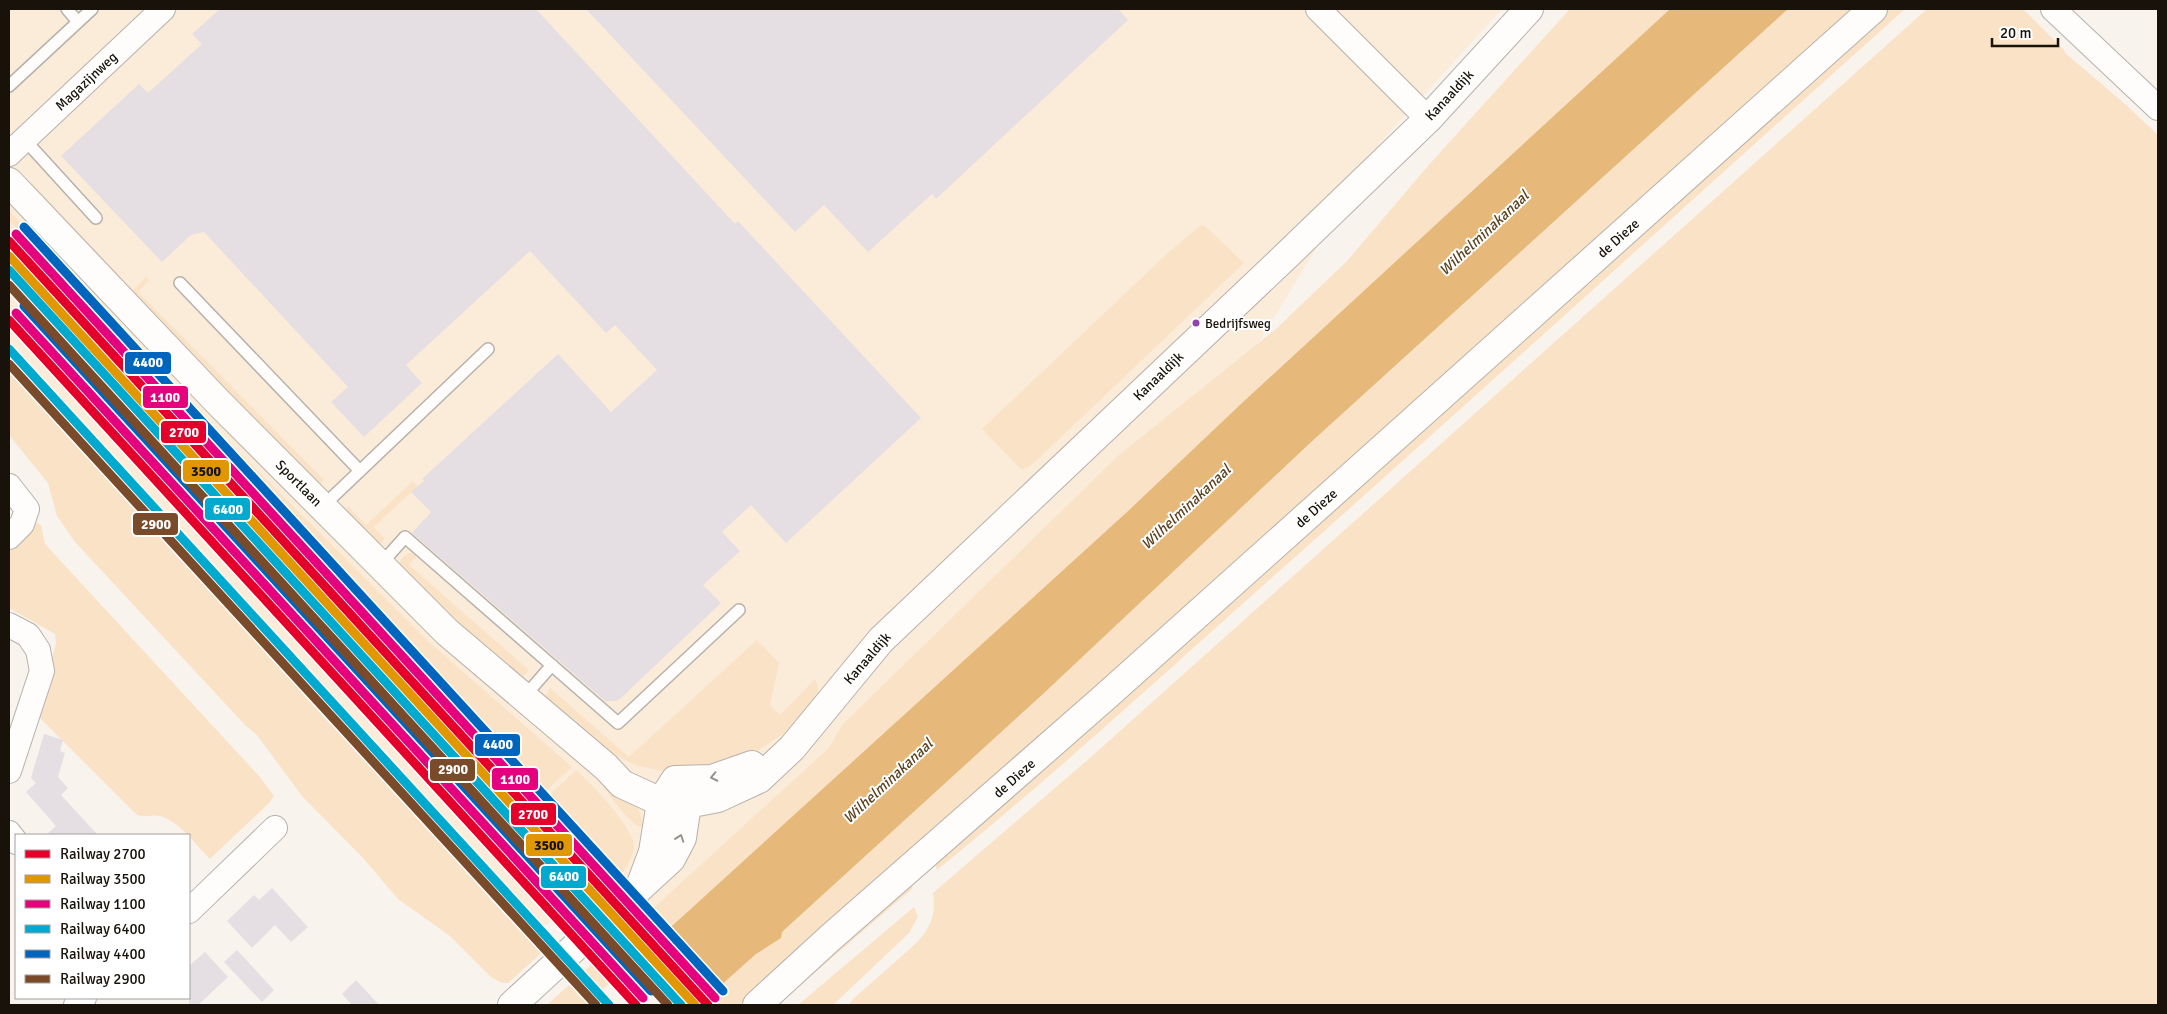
<svg xmlns="http://www.w3.org/2000/svg" width="2167" height="1014" font-family="Signika,sans-serif">
  <style>
    .built { fill: #fbecd9 }
    .green { fill: #f9e2c6 }
    .water { fill: #e6b879 }
    .pier { fill: #f9f3ed }
    .building { fill: #e5dfe3 }
    .lines { fill: none; stroke-linecap: round; stroke-linejoin: round }
    .service-casing { stroke: #b6b1aa; stroke-width: 14 }
    .minor-casing { stroke: #b6b1aa; stroke-width: 26 }
    .tertiary-casing { stroke: #b6b1aa; stroke-width: 30 }
    .service { stroke: #fefdfc; stroke-width: 11 }
    .minor { stroke: #fefdfc; stroke-width: 24 }
    .tertiary { stroke: #fefdfc; stroke-width: 28 }
    .rail-casing { stroke: #d3d1cf; stroke-width: 5.5 }
    .rail { stroke: #fff; stroke-width: 4; stroke-dasharray: 11; stroke-linecap: butt }
    .rail-1-casing { stroke: #fff; stroke-width: 12 }
    .rail-2-casing { stroke: #fff; stroke-width: 12 }
    .rail-3-casing { stroke: #fff; stroke-width: 12 }
    .rail-4-casing { stroke: #fff; stroke-width: 12 }
    .rail-5-casing { stroke: #fff; stroke-width: 12 }
    .rail-6-casing { stroke: #fff; stroke-width: 12 }
    .rail-1 { stroke: #e4002b; stroke-width: 9 }
    .rail-2 { stroke: #e19701; stroke-width: 9 }
    .rail-3 { stroke: #e5007d; stroke-width: 9 }
    .rail-4 { stroke: #00a9ce; stroke-width: 9 }
    .rail-5 { stroke: #0065bd; stroke-width: 9 }
    .rail-6 { stroke: #7a4b2a; stroke-width: 9 }
    .oneway { stroke: #96938f }
    .bus-dot { fill: #8e44ad; stroke: #fff; stroke-width: 2 }
    .labels { text-anchor: middle; stroke-width: 4; stroke-linejoin: round; paint-order: stroke }
    .bus-label { font-size: 13px; fill: #18120a; stroke: #fff; text-anchor: start }
    .street-label { font-size: 14px; fill: #18120a; stroke: #fff }
    .water-label { font-size: 15px; font-style: italic; fill: #5c421e; stroke: #fff }
    .line-badge { stroke: #fff; stroke-width: 2 }
    .badge-label { font-size: 14px; text-anchor: middle; font-weight: bold; fill: #fff }
    .pale-badge-label { font-size: 14px; text-anchor: middle; font-weight: bold; fill: #111 }
  </style>
  <rect width="100%" height="100%" fill="#f9f3ed"/>
  <path class="built" d="M 9,9 L 1502,9 L 1380,143 L 1197,445 L 1127,512 L 672,926 L 666,937 L 611,878 L 613,877 L 606,870 L 544,927 L 9,342 Z"/>
  <path class="green" d="M 1570,9 L 1670,9 L 1243,402 L 1127,512 L 672,926 L 666,937 L 586,1005 L 547,1005 L 829,748 L 842,725 L 1119,455 L 1276,329 L 1347,261 L 1427,167 Z
    M 1788,9 L 1857,9 L 740,1005 L 699,1005 L 756,954 L 781,938 L 782,932 L 1043,694 L 1309,444 Z
    M 1889,9 L 1905,9 C 1698,194 1493,381 1285,566 C 1170,668 1057,773 937,870 L 935,862 L 1673,205 Z
    M 1927,9 L 2023,9 L 2065,51 L 2064,52 L 2125,104 L 2158,135 L 2158,1005 L 849,1005 L 853,999 C 867,987 880,975 894,963 C 917,942 939,928 933,893 L 1091,757 Z
    M 32,183 L 133,290 L 146,277 L 149,280 L 138,292 L 324,480 L 320,484 L 307,477 L 29,187 Z
    M 9,211 L 201,414 L 430,643 L 572,767 L 538,798 L 9,220 Z
    M 1201,225 L 1206,227 L 1244,263 L 1036,461 L 1027,468 L 1022,469 L 1019,467 L 982,429 L 1169,252 Z
    M 9,342 L 556,940 L 508,983 L 502,983 L 491,977 L 450,936 L 398,899 L 363,858 L 302,796 L 257,735 L 245,725 L 75,542 L 57,516 L 48,483 L 9,435 Z
    M 413,481 L 418,486 L 374,527 L 384,538 L 382,543 L 377,544 L 346,513 L 348,506 L 366,525 Z
    M 31,520 L 41,525 L 45,544 L 259,776 L 274,796 L 269,803 L 210,859 C 196,845 179,821 160,816 C 153,814 145,818 137,815 L 35,713 L 54,652 L 56,643 L 55,634 L 9,608 L 9,548 Z
    M 411,553 L 417,556 L 409,565 L 529,670 L 521,679 L 442,612 L 399,566 C 400,559 405,554 411,553 Z
    M 757,640 L 779,663 L 770,705 L 780,715 L 815,679 L 818,687 L 817,697 L 784,733 L 748,757 L 733,765 L 672,773 L 638,766 L 606,751 L 544,698 L 550,688 L 629,757 Z
    M 576,770 C 590,782 637,831 634,848 C 632,861 623,873 614,882 L 607,870 L 605,871 L 542,802 Z
    M 603,779 L 636,804 L 645,828 C 631,828 609,794 600,782 Z
    M 909,883 L 913,888 L 777,1005 L 770,1005 Z
    M 914,907 L 918,917 L 909,933 L 833,1005 L 798,1005 Z"/>
  <path class="water" d="M 1670,9 L 1788,9 L 1309,444 L 1043,694 L 782,932 L 781,938 L 756,954 L 699,1005 L 586,1005 L 666,937 L 672,926 L 1127,512 L 1243,402 Z"/>
  <path class="pier" d="M 664,935 L 717,993 L 703,1005 L 616,1005 L 602,990 Z"/>
  <path class="building" d="M 220,9 L 536,9 L 735,224 L 738,221 L 921,418 L 786,543 L 751,505 L 722,532 L 740,551 L 703,585 L 721,603 L 621,698 L 616,701 L 605,701 L 412,533 L 431,512 L 411,492 L 424,481 L 422,479 L 558,354 L 611,412 L 657,370 L 615,325 L 606,333 L 530,251 L 406,365 L 422,383 L 364,437 L 331,402 L 348,387 L 204,232 L 191,235 L 162,262 L 61,156 L 139,84 L 148,93 L 202,44 L 192,34 Z
    M 586,9 L 1118,9 L 1128,20 L 936,199 L 932,194 L 868,252 L 824,205 L 795,232 Z
    M 44,734 L 63,740 L 60,751 L 65,753 L 58,777 L 68,788 L 61,795 L 98,835 L 46,835 L 56,826 L 26,792 L 36,783 L 31,778 Z
    M 272,888 L 308,927 L 291,942 L 275,925 L 252,948 L 227,921 L 254,895 L 259,900 Z
    M 237,950 L 274,990 L 262,1002 L 224,962 Z
    M 205,952 L 228,977 L 198,1005 L 189,1005 L 189,966 Z
    M 356,980 L 379,1005 L 352,1005 L 342,994 Z"/>
  <g class="lines">
    <defs>
      <path id="service" d="M 67,9 L 78,22
        M 9,86 L 92,9
        M 24,139 L 96,218
        M 180,283 L 360,471
        M 322,507 L 488,349
        M 380,565 L 405,537 L 618,723 L 739,610
        M 524,697 L 552,665"/>
      <path id="minor" d="M 1318,9 L 1428,119
        M 2053,9 L 2158,108
        M 9,154 L 163,9
        M 9,486 L 27,509 L 22,524 L 9,537
        M 9,625 L 28,635 L 38,650 L 42,671 L 9,771
        M 9,833 L 16,842
        M 189,911 L 275,828
        M 76,1005 L 84,998"/>
      <path id="tertiary" d="M 9,182 L 218,402 L 447,632 L 606,767 L 622,784 L 661,802 L 687,804
        M 641,884 L 653,852 L 661,802 L 675,780 L 712,779 L 752,765
        M 512,1005 L 671,859 L 682,838 L 687,804 L 718,798 L 759,779 L 792,748 L 881,640 L 1287,255 L 1428,119 L 1529,9
        M 757,1005 L 830,938 L 1105,697 L 1873,9"/>
    </defs>
    <use href="#service" class="service-casing"/>
    <use href="#minor" class="minor-casing"/>
    <use href="#tertiary" class="tertiary-casing"/>
    <use href="#service" class="service"/>
    <use href="#minor" class="minor"/>
    <use href="#tertiary" class="tertiary"/>
    <defs>
      <path id="rail" d="M 9,262 L 689,1005"/>
    </defs>
    <use href="#rail" class="rail-casing"/>
    <use href="#rail" class="rail"/>
    <defs>
      <path id="rail-1" d="M 9,241 L 708,1005
        M 9,320 L 636,1005"/>
      <path id="rail-2" d="M 9,256 L 695,1005"/>
      <path id="rail-3" d="M 16,234 L 715,998
        M 16,313 L 643,998"/>
      <path id="rail-4" d="M 9,270 L 681,1005
        M 9,349 L 609,1005"/>
      <path id="rail-5" d="M 24,227 L 723,991
        M 24,306 L 651,991"/>
      <path id="rail-6" d="M 9,285 L 668,1005
        M 9,364 L 596,1005"/>
    </defs>
    <use href="#rail-1" class="rail-1-casing"/>
    <use href="#rail-2" class="rail-2-casing"/>
    <use href="#rail-3" class="rail-3-casing"/>
    <use href="#rail-4" class="rail-4-casing"/>
    <use href="#rail-5" class="rail-5-casing"/>
    <use href="#rail-6" class="rail-6-casing"/>
    <use href="#rail-1" class="rail-1"/>
    <use href="#rail-2" class="rail-2"/>
    <use href="#rail-3" class="rail-3"/>
    <use href="#rail-4" class="rail-4"/>
    <use href="#rail-5" class="rail-5"/>
    <use href="#rail-6" class="rail-6"/>
  </g>
  <defs><path id="oneway-chevron" d="M-2-3.5L2.5 0L-2 3.5" fill="none" stroke-width="1.6" stroke-linecap="round" stroke-linejoin="round" transform="scale(1.25)"/></defs>
  <g class="oneway">
    <use href="#oneway-chevron" transform="translate(714 777) rotate(168)"/>
    <use href="#oneway-chevron" transform="translate(680 838) rotate(-71)"/>
  </g>
  <circle class="bus-dot" cx="1196" cy="323" r="4.5"/>
  <g class="labels">
    <g class="bus-label">
      <text x="1205" y="328">Bedrijfsweg</text>
    </g>
    <g class="street-label">
      <text transform="translate(86 81) rotate(-43)" y="5">Magazijnweg</text>
      <text transform="translate(1449 95) rotate(-47)" y="5">Kanaaldijk</text>
      <text transform="translate(1618 238) rotate(-42)" y="5">de Dieze</text>
      <text transform="translate(1158 376) rotate(-44)" y="5">Kanaaldijk</text>
      <text transform="translate(299 483) rotate(45)" y="5">Sportlaan</text>
      <text transform="translate(1316 508) rotate(-42)" y="5">de Dieze</text>
      <text transform="translate(867 658) rotate(-49)" y="5">Kanaaldijk</text>
      <text transform="translate(1014 778) rotate(-42)" y="5">de Dieze</text>
    </g>
    <g class="water-label">
      <text transform="translate(1484 233) rotate(-43)" y="5">Wilhelminakanaal</text>
      <text transform="translate(1186 507) rotate(-43)" y="5">Wilhelminakanaal</text>
      <text transform="translate(888 781) rotate(-43)" y="5">Wilhelminakanaal</text>
    </g>
  </g>
  <g class="line-badge">
    <rect x="124" y="351" width="48" height="24" rx="5" fill="#0065bd"/>
    <rect x="142" y="385" width="47" height="24" rx="5" fill="#e5007d"/>
    <rect x="160" y="420" width="47" height="24" rx="5" fill="#e4002b"/>
    <rect x="182" y="459" width="48" height="24" rx="5" fill="#e19701"/>
    <rect x="204" y="497" width="47" height="24" rx="5" fill="#00a9ce"/>
    <rect x="132" y="512" width="47" height="24" rx="5" fill="#7a4b2a"/>
    <rect x="474" y="733" width="47" height="24" rx="5" fill="#0065bd"/>
    <rect x="429" y="758" width="47" height="24" rx="5" fill="#7a4b2a"/>
    <rect x="491" y="767" width="48" height="24" rx="5" fill="#e5007d"/>
    <rect x="510" y="802" width="47" height="24" rx="5" fill="#e4002b"/>
    <rect x="525" y="833" width="48" height="24" rx="5" fill="#e19701"/>
    <rect x="540" y="865" width="47" height="24" rx="5" fill="#00a9ce"/>
  </g>
  <g class="badge-label">
    <text x="148" y="367">4400</text>
    <text x="165" y="402">1100</text>
    <text x="184" y="437">2700</text>
    <text x="228" y="514">6400</text>
    <text x="156" y="529">2900</text>
    <text x="498" y="749">4400</text>
    <text x="453" y="774">2900</text>
    <text x="515" y="784">1100</text>
    <text x="533" y="819">2700</text>
    <text x="564" y="881">6400</text>
  </g>
  <g class="pale-badge-label">
    <text x="206" y="476">3500</text>
    <text x="549" y="850">3500</text>
  </g>
  <rect width="2167" height="1014" fill="none" stroke="#18120a" stroke-width="20"/>
  <rect x="15" y="834" width="175" height="165" fill="#ffffff" stroke="#a3a09d"/>
  <rect x="25" y="850" width="25" height="8" fill="#e4002b" stroke="#a3a09d"/>
  <text x="60" y="859" font-size="15" fill="#18120a">Railway 2700</text>
  <rect x="25" y="875" width="25" height="8" fill="#e19701" stroke="#a3a09d"/>
  <text x="60" y="884" font-size="15" fill="#18120a">Railway 3500</text>
  <rect x="25" y="900" width="25" height="8" fill="#e5007d" stroke="#a3a09d"/>
  <text x="60" y="909" font-size="15" fill="#18120a">Railway 1100</text>
  <rect x="25" y="925" width="25" height="8" fill="#00a9ce" stroke="#a3a09d"/>
  <text x="60" y="934" font-size="15" fill="#18120a">Railway 6400</text>
  <rect x="25" y="950" width="25" height="8" fill="#0065bd" stroke="#a3a09d"/>
  <text x="60" y="959" font-size="15" fill="#18120a">Railway 4400</text>
  <rect x="25" y="975" width="25" height="8" fill="#7a4b2a" stroke="#a3a09d"/>
  <text x="60" y="984" font-size="15" fill="#18120a">Railway 2900</text>
  <path d="M1992 38v8h66v-8" fill="none" stroke="#18120a" stroke-width="2.5"/>
  <text x="2000" y="38" font-size="15" fill="#18120a" stroke="#ffffff" stroke-width="4" paint-order="stroke">20 m</text>
</svg>
